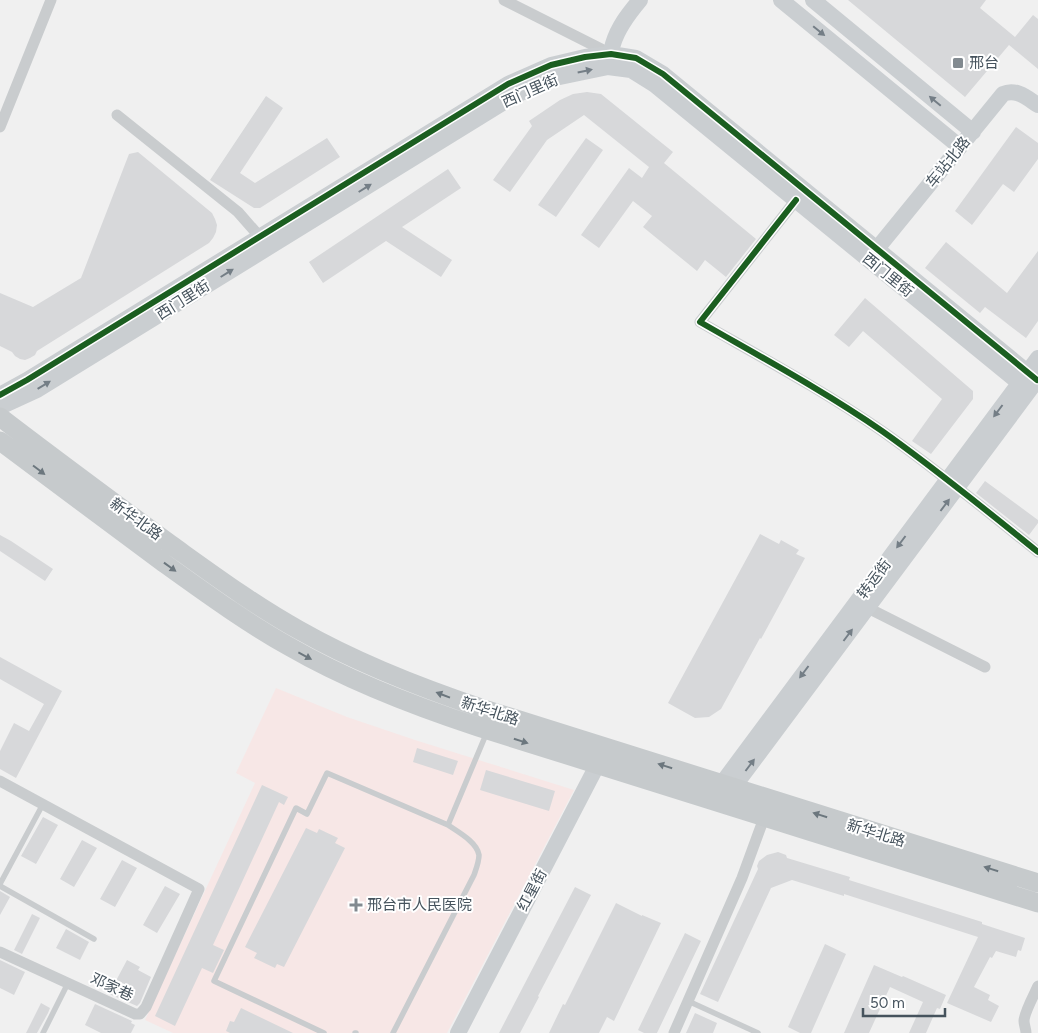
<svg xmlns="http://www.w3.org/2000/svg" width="1038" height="1033" font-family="Figtree,'Noto Sans SC',sans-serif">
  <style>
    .medical { fill: #f7e7e6 }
    .building { fill: #d7d8da }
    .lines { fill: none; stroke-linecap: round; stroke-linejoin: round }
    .lane { stroke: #c9ccce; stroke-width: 5.5 }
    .street { stroke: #c9ccce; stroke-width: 11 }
    .secondary { stroke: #caced1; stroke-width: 16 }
    .primary { stroke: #c6cacc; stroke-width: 19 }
    .cycleway-casing { stroke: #fff; stroke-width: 9 }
    .cycleway { stroke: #1b5e20; stroke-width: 6 }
    .oneway { fill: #747e86 }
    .oneway2 { fill: #6c777e }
    .poi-dot { fill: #828a90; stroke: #fff; stroke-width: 2 }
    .labels { text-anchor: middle; stroke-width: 4; stroke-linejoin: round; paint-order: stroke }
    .poi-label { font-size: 15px; fill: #46535d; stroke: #fff; text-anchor: start }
    .street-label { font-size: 15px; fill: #46535d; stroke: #fff }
  </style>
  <rect width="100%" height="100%" fill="#f0f0f0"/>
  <path class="medical" d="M 276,688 L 347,717 L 415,740 L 574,790 L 447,1033 L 173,1033 L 145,1020 L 255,783 L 236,773 Z"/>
  <path class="building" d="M 848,0 L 986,0 L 980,8 L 1015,37 L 1033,15 L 1038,19 L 1038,69 L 1009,45 L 965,97 Z
    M 587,92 L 601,94 L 673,152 L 664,163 L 756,239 L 726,277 L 705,260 L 697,271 L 643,227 L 652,216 L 633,201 L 599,248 L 581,235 L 629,168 L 642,178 L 649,167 L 584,115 L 547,140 L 510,192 L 493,180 L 532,126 L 529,121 L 560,100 L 573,94 Z
    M 266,96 L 283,108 L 240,173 L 255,183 L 327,138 L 340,157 L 260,208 L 254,208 L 210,180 Z
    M 1016,127 L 1038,143 L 1038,159 L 1014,192 L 1003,184 L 972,225 L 955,211 Z
    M 586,138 L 603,150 L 556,217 L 538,205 Z
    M 138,152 L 212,213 L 215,219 L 217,225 L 216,232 L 213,238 L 209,243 L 37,351 L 35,355 L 30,358 L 25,360 L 20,359 L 15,356 L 12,352 L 0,346 L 0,293 L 33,307 L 81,278 L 129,154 Z
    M 448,169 L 461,188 L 402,227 L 452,260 L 441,277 L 386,241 L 323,283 L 309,262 Z
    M 946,242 L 1007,293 L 1038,251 L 1038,321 L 1026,338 L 985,307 L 980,313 L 925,268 Z
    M 865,298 L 973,391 L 973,399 L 931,454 L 912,441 L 942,399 L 863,331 L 849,347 L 834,335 Z
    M 985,481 L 1038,520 L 1038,523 L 1029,535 L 976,493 Z
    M 760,534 L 779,544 L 781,540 L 799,550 L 796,554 L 805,558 L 761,639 L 760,638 L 721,709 L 709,717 L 695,718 L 668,703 Z
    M 0,535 L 11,541 L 53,569 L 45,581 L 0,551 Z
    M 0,657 L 62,691 L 16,778 L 0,769 L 0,751 L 14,723 L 29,731 L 44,704 L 0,679 Z
    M 417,748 L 458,761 L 453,775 L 413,762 Z
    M 486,770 L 555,791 L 549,811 L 480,790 Z
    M 262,785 L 288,797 L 284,805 L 279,802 L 213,945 L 224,950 L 213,973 L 202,968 L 175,1026 L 155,1016 Z
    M 43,817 L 58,825 L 36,864 L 21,856 Z
    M 306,828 L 317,833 L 319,829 L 338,838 L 335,843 L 345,848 L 284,967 L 277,964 L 275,968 L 254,958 L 257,953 L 245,947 Z
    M 82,840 L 97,848 L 74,887 L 60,879 Z
    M 778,852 L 786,855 L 787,858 L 850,877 L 849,880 L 982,922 L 982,924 L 1025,938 L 1021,951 L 1018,950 L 1016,957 L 996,951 L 992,958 L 990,957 L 974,987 L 990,995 L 988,1000 L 999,1006 L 991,1022 L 947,1003 L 978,937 L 844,894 L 844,896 L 792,880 L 771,888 L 718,1002 L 700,994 L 758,869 L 757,866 L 759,861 L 767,855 Z
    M 122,860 L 137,868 L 115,907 L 100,899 Z
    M 165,886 L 180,894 L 157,933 L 143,925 Z
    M 575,887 L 591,895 L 538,996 L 539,997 L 520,1033 L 499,1033 Z
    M 0,891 L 10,897 L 0,915 Z
    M 616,903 L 642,916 L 642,915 L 661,923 L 614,1021 L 607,1017 L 599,1033 L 549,1033 L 563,1004 L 565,1005 Z
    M 32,914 L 40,918 L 22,954 L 14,950 Z
    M 66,929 L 89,942 L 80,960 L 56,948 Z
    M 685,933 L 701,941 L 657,1033 L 644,1033 L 638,1030 Z
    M 825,944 L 846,954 L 811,1033 L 800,1033 L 788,1027 Z
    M 0,960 L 25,972 L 14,995 L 0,988 Z
    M 127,960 L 140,967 L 138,970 L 151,977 L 140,1003 L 137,1006 L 109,994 Z
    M 874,965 L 902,977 L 903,976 L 946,995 L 940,1009 L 937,1008 L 926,1033 L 909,1033 L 923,1002 L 890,987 L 869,1033 L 844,1033 Z
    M 41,1003 L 50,1008 L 48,1013 L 37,1033 L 26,1033 Z
    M 95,1004 L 132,1021 L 131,1023 L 135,1025 L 131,1033 L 101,1033 L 85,1025 Z
    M 241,1008 L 293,1033 L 230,1033 L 226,1031 L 230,1021 L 234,1022 Z
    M 695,1013 L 717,1023 L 713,1033 L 686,1033 Z"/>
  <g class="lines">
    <path class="lane" d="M 0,884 L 43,804
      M 0,886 L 94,939
      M 688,1001 L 758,1033
      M 43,1033 L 68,983
      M 324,1033 L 214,981 L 296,808 L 307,814 L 327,773 L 448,825 L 487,732
      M 355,1033 L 356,1033
      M 393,1033 L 474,875 C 476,869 479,862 479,855 C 477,842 458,832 448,825"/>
    <path class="street" d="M 504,0 L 611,54
      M 117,115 L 238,212 L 260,237
      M 0,127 L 51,0
      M 796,200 L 700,322 C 761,357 824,391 882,431 C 936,469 987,511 1038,552
      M 862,605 L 985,667
      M 0,781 L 199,889 L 146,1007 L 140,1014 L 135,1014 L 0,952
      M 674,1033 L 742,878 L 764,818
      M 1026,1033 C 1026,1029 1024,1025 1024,1021 C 1024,1013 1035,993 1038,986"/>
    <path class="secondary" d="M 781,0 L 960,147
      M 813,0 L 973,132
      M 609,64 C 610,58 611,51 613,44 C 618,27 629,13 640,0
      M 871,256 L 1003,94 C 1016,88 1027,98 1038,105
      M 0,395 L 27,380 L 508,84 L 551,65 L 585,57 L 611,54 L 636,58 L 663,74 L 1037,380
      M 0,407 L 37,390 L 514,96 L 555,78 L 608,67 L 631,70 L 655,85 L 1029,391
      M 714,794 L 1038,358
      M 727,796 L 1035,383
      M 458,1033 L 603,754"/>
    <path class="primary" d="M 0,417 C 56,460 113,502 170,544 C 212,574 254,605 299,630 C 357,663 421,688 484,709 L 1038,883
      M 0,441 C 53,481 107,521 161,561 C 203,591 245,622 290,647 C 349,681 414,706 478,727 L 1038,903"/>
    <defs>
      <path id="cycleway" d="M 796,200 L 700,322 C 761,357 824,391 882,431 C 936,469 987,511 1038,552
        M 0,395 L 27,380 L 508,84 L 551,65 L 585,57 L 611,54 L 636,58 L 663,74 L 1037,380"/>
    </defs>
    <use href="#cycleway" class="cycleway-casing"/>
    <use href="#cycleway" class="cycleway"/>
  </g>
  <defs><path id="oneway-solid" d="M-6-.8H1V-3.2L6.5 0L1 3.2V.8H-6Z" transform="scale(1.25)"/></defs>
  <g class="oneway">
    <use href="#oneway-solid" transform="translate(819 31) rotate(39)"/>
    <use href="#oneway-solid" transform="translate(585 71) rotate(-12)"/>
    <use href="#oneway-solid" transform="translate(935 101) rotate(-140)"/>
    <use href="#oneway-solid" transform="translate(365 188) rotate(-32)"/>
    <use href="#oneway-solid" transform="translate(227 273) rotate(-32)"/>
    <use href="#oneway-solid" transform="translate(44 385) rotate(-31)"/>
    <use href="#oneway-solid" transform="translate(998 411) rotate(127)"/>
    <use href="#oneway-solid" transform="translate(945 505) rotate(-53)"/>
    <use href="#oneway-solid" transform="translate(901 542) rotate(127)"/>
    <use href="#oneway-solid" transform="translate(848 635) rotate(-53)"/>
    <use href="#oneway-solid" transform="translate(804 672) rotate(127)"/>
    <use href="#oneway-solid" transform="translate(750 765) rotate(-53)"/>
  </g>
  <g class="oneway2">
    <use href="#oneway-solid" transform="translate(39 470) rotate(37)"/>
    <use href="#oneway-solid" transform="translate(170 567) rotate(36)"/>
    <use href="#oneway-solid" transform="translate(305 656) rotate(28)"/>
    <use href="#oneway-solid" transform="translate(443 695) rotate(-159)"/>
    <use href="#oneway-solid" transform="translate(521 741) rotate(18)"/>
    <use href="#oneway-solid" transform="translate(665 766) rotate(-163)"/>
    <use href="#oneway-solid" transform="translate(820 815) rotate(-162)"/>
    <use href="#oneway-solid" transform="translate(991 869) rotate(-163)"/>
  </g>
  <g class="poi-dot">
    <rect x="952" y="57" width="12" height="12" rx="2.5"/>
    <path d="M353.5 897.5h5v5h5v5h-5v5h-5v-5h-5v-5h5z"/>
  </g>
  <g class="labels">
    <g class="poi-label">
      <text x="969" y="68">邢台</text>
      <text x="367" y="910">邢台市人民医院</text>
    </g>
    <g class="street-label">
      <text transform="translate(530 91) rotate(-24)" y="5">西门里街</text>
      <text transform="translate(948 162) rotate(-51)" y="5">车站北路</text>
      <text transform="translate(888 275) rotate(39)" y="5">西门里街</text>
      <text transform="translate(183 300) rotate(-32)" y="5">西门里街</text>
      <text transform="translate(136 519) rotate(36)" y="5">新华北路</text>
      <text transform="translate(874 579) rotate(-53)" y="5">转运街</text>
      <text transform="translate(490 711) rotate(18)" y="5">新华北路</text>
      <text transform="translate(876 833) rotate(17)" y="5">新华北路</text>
      <text transform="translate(532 890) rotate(-62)" y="5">红星街</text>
      <text transform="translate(112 987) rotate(25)" y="5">邓家巷</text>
    </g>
  </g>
  <path d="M863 1008v8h82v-8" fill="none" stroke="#46535d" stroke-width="2.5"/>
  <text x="870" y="1008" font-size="15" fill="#46535d" stroke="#ffffff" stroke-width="4" paint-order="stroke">50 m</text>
</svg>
